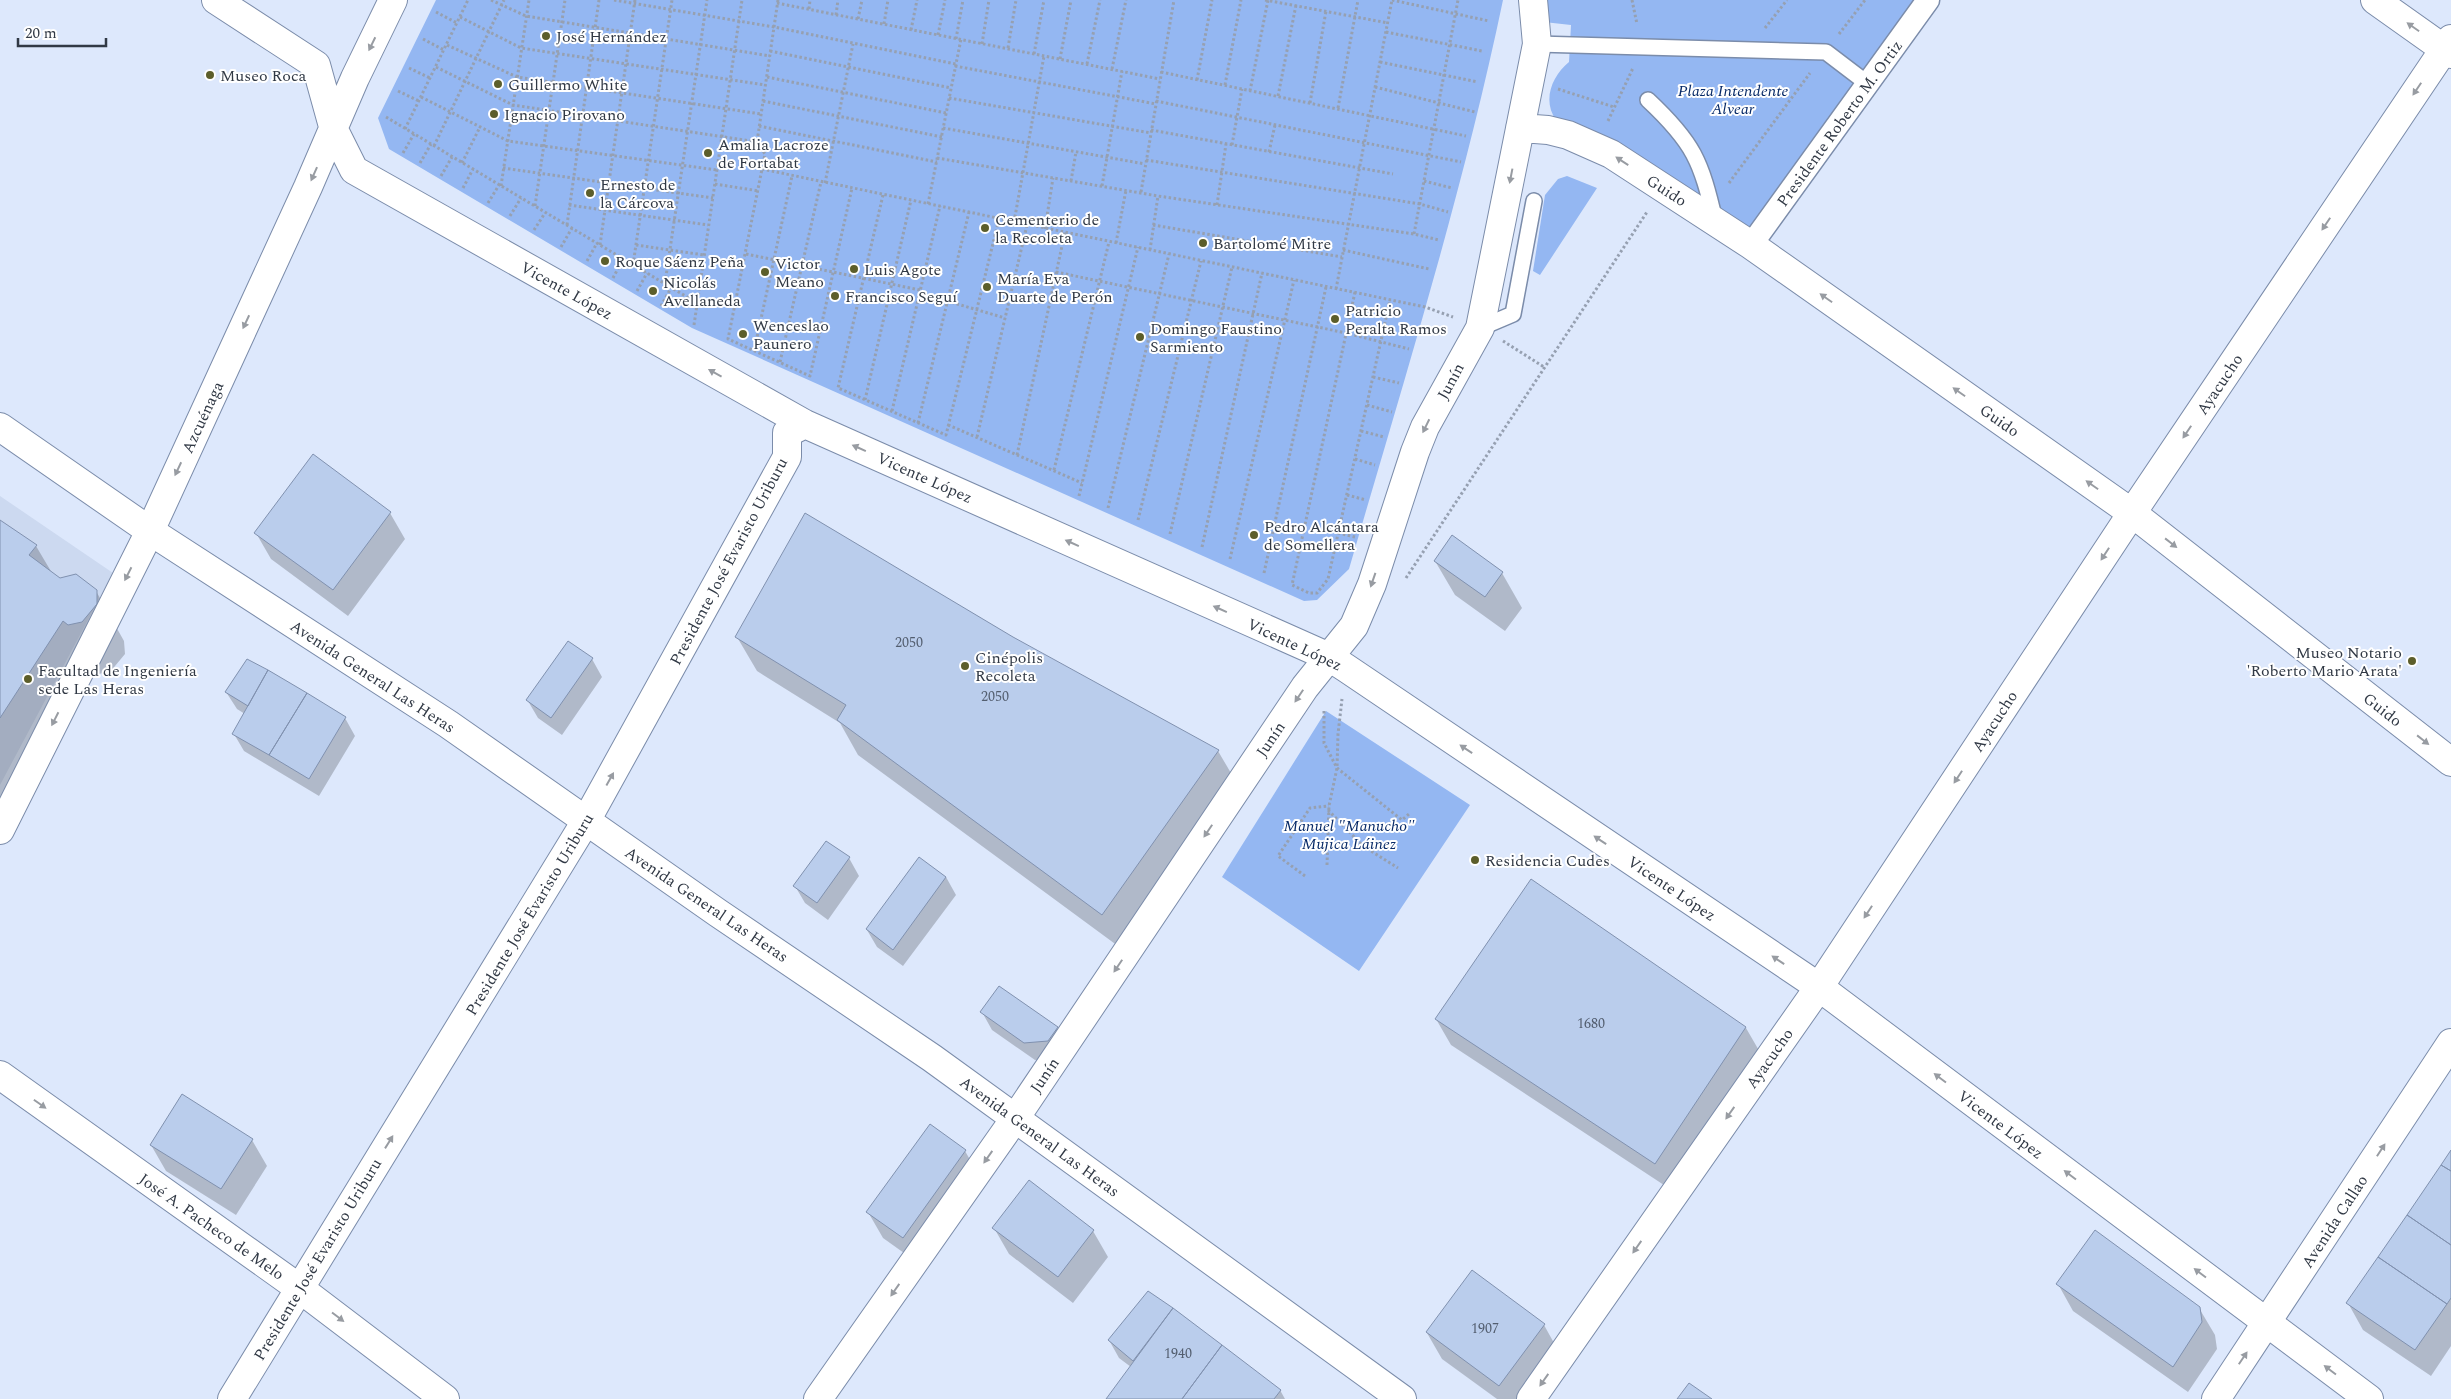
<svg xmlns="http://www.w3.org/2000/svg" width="2451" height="1399" font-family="Spectral,serif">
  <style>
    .built { fill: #ccd9f0 }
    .green { fill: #94b7f2 }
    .shadow { fill: #0003 }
    .building { fill: #bacdec; stroke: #8091af }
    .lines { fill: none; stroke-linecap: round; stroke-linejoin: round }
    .service-casing { stroke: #7b8caa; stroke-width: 18 }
    .pedestrian-casing { stroke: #7b8caa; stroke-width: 25 }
    .minor-casing { stroke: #7b8caa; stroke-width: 30 }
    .tertiary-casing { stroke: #7b8caa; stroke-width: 30 }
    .secondary-casing { stroke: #7b8caa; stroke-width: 30 }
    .path { stroke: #96a0b1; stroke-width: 3; stroke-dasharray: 2.5 2.5; stroke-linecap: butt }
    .service { stroke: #fff; stroke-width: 15 }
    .pedestrian { stroke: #fff; stroke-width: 22 }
    .minor { stroke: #fff; stroke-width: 28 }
    .tertiary { stroke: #fff; stroke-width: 28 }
    .secondary { stroke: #fff; stroke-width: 28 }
    .oneway { fill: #989ca2 }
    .poi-dot { fill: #5c5e2b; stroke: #fff; stroke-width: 2 }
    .labels { text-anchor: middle; stroke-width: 4; stroke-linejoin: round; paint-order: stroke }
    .number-label { font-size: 14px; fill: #535e6f }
    .poi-label { font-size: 16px; fill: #313945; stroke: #fff; text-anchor: start }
    .park-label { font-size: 16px; font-style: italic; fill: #062967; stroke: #fff }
    .street-label { font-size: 16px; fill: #313945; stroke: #fff }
  </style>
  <rect width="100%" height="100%" fill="#dde8fc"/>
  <path class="built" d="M 0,496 L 113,573 L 0,785 Z"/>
  <path class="green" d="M 436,0 L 1503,0 C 1463,192 1404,380 1349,569 L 1317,600 L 1304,601 L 692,328 L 389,149 L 378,118 Z
    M 1533,0 L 1928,0 L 1756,238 L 1556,120 C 1542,100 1552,76 1569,62 L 1571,25 L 1535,21 Z
    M 1567,176 L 1597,188 L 1540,275 L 1533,271 L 1545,195 L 1558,179 Z
    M 1326,711 L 1470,805 L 1359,971 L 1222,877 Z"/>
  <path class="shadow" d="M 390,513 L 405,539 L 348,616 L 271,559 L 256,533 Z
    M 0,522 L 36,546 L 52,573 L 59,579 L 96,591 L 124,641 L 125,654 L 110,672 L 98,674 L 92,670 L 0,842 Z
    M 1435,561 L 1502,573 L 1522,608 L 1505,631 L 1455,595 Z
    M 737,637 L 1012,638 L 1218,751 L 1238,785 L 1122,949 L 858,755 L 840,723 L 757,671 Z
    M 592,659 L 602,677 L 562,735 L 538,718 L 528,701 Z
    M 226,692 L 345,718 L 355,736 L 319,796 L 244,751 L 234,734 L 245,714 L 237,709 Z
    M 849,858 L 859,876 L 828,920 L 805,903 L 795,886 Z
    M 946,877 L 956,895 L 903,966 L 877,947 L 867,930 Z
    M 982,1012 L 1057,1028 L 1067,1045 L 1058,1058 L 1035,1060 L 992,1030 Z
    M 1436,1019 L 1746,1028 L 1761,1054 L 1670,1189 L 1451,1045 Z
    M 252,1140 L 267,1166 L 236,1215 L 166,1171 L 151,1145 Z
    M 965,1151 L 980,1177 L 918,1263 L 883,1238 L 868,1212 Z
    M 2451,1153 L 2451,1346 L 2431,1376 L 2363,1330 L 2348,1303 Z
    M 994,1228 L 1093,1231 L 1108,1257 L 1073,1303 L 1009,1254 Z
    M 2058,1284 L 2199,1308 L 2215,1335 L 2217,1349 L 2188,1392 L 2073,1311 Z
    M 1148,1293 L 1280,1390 L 1285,1399 L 1107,1399 L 1131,1367 L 1119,1358 L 1109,1340 Z
    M 1544,1325 L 1559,1352 L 1524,1399 L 1497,1399 L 1442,1359 L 1427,1333 Z"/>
  <path class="building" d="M 313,454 L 391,512 L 333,590 L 254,533 Z
    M 805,513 L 1013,637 L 1219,750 L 1102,915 L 837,720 L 846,705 L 735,637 Z
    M 0,520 L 37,545 L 29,555 L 60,578 L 76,574 L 97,590 L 97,604 L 82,622 L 68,625 L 63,621 L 0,718 Z
    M 1452,535 L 1503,572 L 1485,597 L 1434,561 Z
    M 568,641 L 593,658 L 551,718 L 526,700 Z
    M 247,659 L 268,670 L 248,706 L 225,692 Z
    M 268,670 L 307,693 L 269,755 L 232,734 Z
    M 307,693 L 346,717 L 309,779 L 269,755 Z
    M 826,841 L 850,857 L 817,903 L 793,886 Z
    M 919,857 L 946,877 L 893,950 L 866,929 Z
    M 1531,879 L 1746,1027 L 1655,1164 L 1435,1019 Z
    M 999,986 L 1058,1027 L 1048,1041 L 1024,1043 L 980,1012 Z
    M 182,1094 L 253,1139 L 221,1189 L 150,1145 Z
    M 930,1124 L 966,1150 L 903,1238 L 866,1212 Z
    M 2451,1150 L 2451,1171 L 2441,1165 Z
    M 2441,1165 L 2451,1171 L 2451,1245 L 2407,1215 Z
    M 1029,1180 L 1094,1230 L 1058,1277 L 992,1228 Z
    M 2407,1215 L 2451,1245 L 2451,1298 L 2447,1304 L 2378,1257 Z
    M 2095,1230 L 2200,1307 L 2202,1322 L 2173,1367 L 2056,1284 Z
    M 2378,1257 L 2447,1304 L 2415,1350 L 2346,1303 Z
    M 1472,1270 L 1545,1324 L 1499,1386 L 1426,1332 Z
    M 1148,1291 L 1173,1308 L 1133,1361 L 1108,1340 Z
    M 1173,1308 L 1222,1345 L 1182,1399 L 1106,1399 Z
    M 1222,1345 L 1281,1390 L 1274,1399 L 1182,1399 Z
    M 1689,1383 L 1712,1399 L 1677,1399 Z"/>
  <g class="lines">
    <defs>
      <path id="service" d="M 1537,44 L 1826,52 L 1868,84
        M 1648,100 C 1694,143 1701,161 1715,221
        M 1480,328 L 1513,314 L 1534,201"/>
      <path id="pedestrian" d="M 1751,245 L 1928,0"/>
      <path id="minor" d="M 216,0 L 316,65 L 334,130 L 354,170 L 805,424 L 1329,657 L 1346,668 L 1819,987 L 2369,1399
        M 1520,128 L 1548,130 L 1568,135 L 1611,154 L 1751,245 L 2132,513 L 2451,762
        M 0,830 L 150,531 L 308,187 L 355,78 L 393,0
        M 0,1075 L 299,1288 L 445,1399
        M 232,1399 L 586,821 L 787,457 L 787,433 L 805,424
        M 818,1399 L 1016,1117 L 1305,687 L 1354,626 L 1372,584 L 1415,452 L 1425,427 L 1480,328 L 1537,44 L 1533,0
        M 1531,1399 L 1819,987 L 2132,513 L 2451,39"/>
      <path id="tertiary" d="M 2375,0 L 2451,54"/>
      <path id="secondary" d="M 0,427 L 150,531 L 448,724 L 718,913 L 932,1058 L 1402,1399
        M 2216,1399 L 2451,1043"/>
    </defs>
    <use href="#service" class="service-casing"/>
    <use href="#pedestrian" class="pedestrian-casing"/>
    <use href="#minor" class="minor-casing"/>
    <use href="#tertiary" class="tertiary-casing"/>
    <use href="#secondary" class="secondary-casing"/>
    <path class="path" d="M 491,0 L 526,16 L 770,56
      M 614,0 L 774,27 L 956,64
      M 778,0 L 757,142 L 765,154 L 728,339 L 810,376 L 852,188
      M 1265,0 L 1388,23
      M 1392,0 L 1489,21
      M 1632,0 L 1637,24
      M 777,3 L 1160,79
      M 809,9 L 810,0
      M 436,12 L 457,23
      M 836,15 L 838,0
      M 460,17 L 521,48 L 765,85
      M 858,19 L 862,0
      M 884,24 L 888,0
      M 1765,28 L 1787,0
      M 911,30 L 917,0
      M 1386,32 L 1482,51
      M 1839,34 L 1865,0
      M 938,35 L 945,0
      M 423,39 L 444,50
      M 956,39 L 963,0
      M 982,44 L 989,0
      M 447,45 L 517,77 L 761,114
      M 1008,48 L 1016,0
      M 770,51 L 951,88
      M 1034,54 L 1044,0
      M 1060,59 L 1071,0
      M 1380,62 L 1478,82
      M 1087,64 L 1100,0
      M 955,66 L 1156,104
      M 436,67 L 513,105 L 757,142
      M 409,68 L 430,78
      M 1112,69 L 1126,0
      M 1161,72 L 1466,136
      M 767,77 L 946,113
      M 1197,80 L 1212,0
      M 1225,85 L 1241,0
      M 1375,87 L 1475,112
      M 1558,89 L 1614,107
      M 398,91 L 419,101
      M 1250,91 L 1268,0
      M 1278,96 L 1296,5
      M 421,97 L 508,141 L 717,170
      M 949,98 L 1151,133
      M 763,101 L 942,137
      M 1156,101 L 1461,162
      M 1310,103 L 1326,11
      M 1338,108 L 1358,0
      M 386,117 L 697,303
      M 1608,121 L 1633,68
      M 759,126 L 937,162
      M 943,128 L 1145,164
      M 405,129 L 468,0
      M 1151,130 L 1393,174
      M 1232,145 L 1242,89
      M 434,146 L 504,0
      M 1269,152 L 1275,125
      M 403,153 L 414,134
      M 937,158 L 1158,196 L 1414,234 L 1439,240
      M 1146,160 L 1420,204 L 1448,212
      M 420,163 L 431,144
      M 462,163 L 480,127
      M 503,168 L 713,198
      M 762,169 L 1425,307 L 1453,317
      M 441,176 L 452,157
      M 1071,181 L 1076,152
      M 1424,181 L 1452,188
      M 825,183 L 853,44
      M 1729,183 L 1810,73
      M 715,184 L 759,191
      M 501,186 L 529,0
      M 1102,186 L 1122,71
      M 463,188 L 473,169
      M 1141,192 L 1174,0
      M 883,195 L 838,388 L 946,435 L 999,219
      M 488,203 L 499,185
      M 928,204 L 961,39
      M 569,205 L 708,225
      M 1217,205 L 1226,144
      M 535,206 L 565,0
      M 510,216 L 521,198
      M 1014,222 L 1044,56
      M 567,225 L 599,0
      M 1153,225 L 1342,257
      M 1045,229 L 1053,178
      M 534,230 L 545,213
      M 1414,234 L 1458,0
      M 1116,243 L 1126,190
      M 600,245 L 635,0
      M 636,245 L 704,255
      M 561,247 L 572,228
      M 1150,250 L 1158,196
      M 1343,250 L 1429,269
      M 746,254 L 920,290
      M 587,261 L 597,243
      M 633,265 L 672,0
      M 1056,272 L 1346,333 L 1409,349
      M 613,278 L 623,259
      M 665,283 L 707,0
      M 1336,289 L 1392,0
      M 637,291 L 647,273
      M 1355,292 L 1292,585 L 1309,593 L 1317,593 L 1328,579 L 1390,300
      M 947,301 L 1005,318
      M 661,306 L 671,288
      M 694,325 L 742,0
      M 1503,341 L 1544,367
      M 754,351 L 792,176
      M 780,362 L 821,182
      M 1373,377 L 1399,383
      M 865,400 L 911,200
      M 1367,405 L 1392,412
      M 892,411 L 940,206
      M 918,423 L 969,212
      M 948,425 L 1082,483
      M 1361,431 L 1384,437
      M 977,437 L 1027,225
      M 1017,455 L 1065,232
      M 1355,459 L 1375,465
      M 1054,470 L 1109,242
      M 1347,495 L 1366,500
      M 1079,496 L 1138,247
      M 1108,508 L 1169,254
      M 1138,520 L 1201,261
      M 1338,533 L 1355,537
      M 1170,534 L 1232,267
      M 1202,547 L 1262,273
      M 1230,559 L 1294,280
      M 1264,573 L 1326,287
      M 1406,578 L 1647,212
      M 1324,711 L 1324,743 L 1337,768 L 1402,820 L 1409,814
      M 1328,810 L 1363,846 L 1398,868
      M 1327,865 L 1329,806 L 1337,768 L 1338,734 L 1342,699
      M 1305,876 L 1278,856 L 1310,808 L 1329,806"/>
    <use href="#service" class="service"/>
    <use href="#pedestrian" class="pedestrian"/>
    <use href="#minor" class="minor"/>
    <use href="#tertiary" class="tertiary"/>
    <use href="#secondary" class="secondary"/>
  </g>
  <defs><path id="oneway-solid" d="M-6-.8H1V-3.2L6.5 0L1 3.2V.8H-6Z" transform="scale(1.25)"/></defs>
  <g class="oneway">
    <use href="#oneway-solid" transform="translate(2413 27) rotate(-145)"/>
    <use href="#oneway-solid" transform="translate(372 44) rotate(116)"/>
    <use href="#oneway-solid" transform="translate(2417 89) rotate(124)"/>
    <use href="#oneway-solid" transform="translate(1622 161) rotate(-147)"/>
    <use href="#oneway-solid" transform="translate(314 174) rotate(114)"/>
    <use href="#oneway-solid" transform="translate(1511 176) rotate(101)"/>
    <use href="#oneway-solid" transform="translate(2326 224) rotate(124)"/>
    <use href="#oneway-solid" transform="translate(1826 298) rotate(-145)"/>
    <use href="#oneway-solid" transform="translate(246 322) rotate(115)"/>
    <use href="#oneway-solid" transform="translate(715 373) rotate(-151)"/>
    <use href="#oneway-solid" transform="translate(1959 392) rotate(-145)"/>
    <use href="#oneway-solid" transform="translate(1426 426) rotate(116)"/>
    <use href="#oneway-solid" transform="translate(2187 432) rotate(124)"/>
    <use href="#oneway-solid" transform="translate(859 448) rotate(-156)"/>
    <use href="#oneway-solid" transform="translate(178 469) rotate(115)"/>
    <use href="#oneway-solid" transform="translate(2092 485) rotate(-145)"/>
    <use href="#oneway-solid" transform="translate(1072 543) rotate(-156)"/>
    <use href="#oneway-solid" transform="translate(2171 543) rotate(38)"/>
    <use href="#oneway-solid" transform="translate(2105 554) rotate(123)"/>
    <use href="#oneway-solid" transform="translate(128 574) rotate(117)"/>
    <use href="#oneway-solid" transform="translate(1373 580) rotate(109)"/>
    <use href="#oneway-solid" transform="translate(1220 609) rotate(-156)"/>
    <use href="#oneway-solid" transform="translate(1299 696) rotate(124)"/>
    <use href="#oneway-solid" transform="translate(55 719) rotate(117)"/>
    <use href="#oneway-solid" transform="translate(2423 740) rotate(38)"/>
    <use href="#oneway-solid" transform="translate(1466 749) rotate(-146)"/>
    <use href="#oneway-solid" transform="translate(1958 777) rotate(123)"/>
    <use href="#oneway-solid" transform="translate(610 779) rotate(-61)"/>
    <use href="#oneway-solid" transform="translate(1208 831) rotate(124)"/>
    <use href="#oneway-solid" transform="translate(1600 840) rotate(-146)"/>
    <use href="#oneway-solid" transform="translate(1868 912) rotate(123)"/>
    <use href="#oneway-solid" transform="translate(1778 960) rotate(-146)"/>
    <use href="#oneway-solid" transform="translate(1118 966) rotate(124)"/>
    <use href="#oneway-solid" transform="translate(1940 1078) rotate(-143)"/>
    <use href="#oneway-solid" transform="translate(40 1104) rotate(35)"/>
    <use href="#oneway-solid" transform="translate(1730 1113) rotate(125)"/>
    <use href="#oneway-solid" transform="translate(389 1142) rotate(-58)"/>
    <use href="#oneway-solid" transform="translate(2381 1150) rotate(-57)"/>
    <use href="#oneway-solid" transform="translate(988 1157) rotate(125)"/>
    <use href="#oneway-solid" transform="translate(2070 1175) rotate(-143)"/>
    <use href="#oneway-solid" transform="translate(1637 1247) rotate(125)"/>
    <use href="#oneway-solid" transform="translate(2200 1273) rotate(-143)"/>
    <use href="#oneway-solid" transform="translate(895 1290) rotate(125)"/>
    <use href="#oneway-solid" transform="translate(338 1317) rotate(37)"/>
    <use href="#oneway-solid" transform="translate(2243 1358) rotate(-56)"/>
    <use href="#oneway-solid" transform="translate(2330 1370) rotate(-143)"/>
    <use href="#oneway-solid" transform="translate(1544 1380) rotate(125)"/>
  </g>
  <g class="poi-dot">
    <circle cx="546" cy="36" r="5"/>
    <circle cx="210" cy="75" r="5"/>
    <circle cx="498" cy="84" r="5"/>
    <circle cx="494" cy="114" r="5"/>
    <circle cx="708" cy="153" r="5"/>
    <circle cx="590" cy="193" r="5"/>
    <circle cx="985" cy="228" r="5"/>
    <circle cx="1203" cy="243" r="5"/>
    <circle cx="605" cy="261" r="5"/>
    <circle cx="854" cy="269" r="5"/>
    <circle cx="765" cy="272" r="5"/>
    <circle cx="987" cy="287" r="5"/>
    <circle cx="653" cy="291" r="5"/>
    <circle cx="835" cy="296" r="5"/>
    <circle cx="1335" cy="319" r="5"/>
    <circle cx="743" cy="334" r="5"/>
    <circle cx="1140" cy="337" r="5"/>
    <circle cx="1254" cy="535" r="5"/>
    <circle cx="2412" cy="661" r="5"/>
    <circle cx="965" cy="666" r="5"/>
    <circle cx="28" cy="679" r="5"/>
    <circle cx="1475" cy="860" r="5"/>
  </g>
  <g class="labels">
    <g class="number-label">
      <text x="909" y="647">2050</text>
      <text x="995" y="701">2050</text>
      <text x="1591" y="1028">1680</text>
      <text x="1485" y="1333">1907</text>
      <text x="1178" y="1358">1940</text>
    </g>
    <g class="poi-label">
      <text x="556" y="42">José Hernández</text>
      <text x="220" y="81">Museo Roca</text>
      <text x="508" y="90">Guillermo White</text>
      <text x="504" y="120">Ignacio Pirovano</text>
      <text x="718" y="150">Amalia Lacroze<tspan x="718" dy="18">de Fortabat</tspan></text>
      <text x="600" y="190">Ernesto de<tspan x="600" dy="18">la Cárcova</tspan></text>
      <text x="995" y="225">Cementerio de<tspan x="995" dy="18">la Recoleta</tspan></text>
      <text x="1213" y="249">Bartolomé Mitre</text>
      <text x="615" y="267">Roque Sáenz Peña</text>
      <text x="775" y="269">Victor<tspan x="775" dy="18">Meano</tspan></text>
      <text x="864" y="275">Luis Agote</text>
      <text x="997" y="284">María Eva<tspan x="997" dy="18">Duarte de Perón</tspan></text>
      <text x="663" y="288">Nicolás<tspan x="663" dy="18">Avellaneda</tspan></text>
      <text x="845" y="302">Francisco Seguí</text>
      <text x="1345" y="316">Patricio<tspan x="1345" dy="18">Peralta Ramos</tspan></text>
      <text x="753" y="331">Wenceslao<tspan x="753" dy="18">Paunero</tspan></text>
      <text x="1150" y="334">Domingo Faustino<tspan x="1150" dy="18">Sarmiento</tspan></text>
      <text x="1264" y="532">Pedro Alcántara<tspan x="1264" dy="18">de Somellera</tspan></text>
      <text x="2402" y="658" text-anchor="end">Museo Notario<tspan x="2402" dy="18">'Roberto Mario Arata'</tspan></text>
      <text x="975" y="663">Cinépolis<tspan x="975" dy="18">Recoleta</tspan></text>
      <text x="38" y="676">Facultad de Ingeniería<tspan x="38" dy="18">sede Las Heras</tspan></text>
      <text x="1485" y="866">Residencia Cudes</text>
    </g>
    <g class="park-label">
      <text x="1733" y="96">Plaza Intendente<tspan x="1733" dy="18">Alvear</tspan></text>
      <text x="1349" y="831">Manuel "Manucho"<tspan x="1349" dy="18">Mujica Láinez</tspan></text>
    </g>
    <g class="street-label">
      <text transform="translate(1839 123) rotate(-54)" y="6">Presidente Roberto M. Ortiz</text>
      <text transform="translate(1667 190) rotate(33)" y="6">Guido</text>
      <text transform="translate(567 290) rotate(29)" y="6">Vicente López</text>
      <text transform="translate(1450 381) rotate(-62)" y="6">Junín</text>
      <text transform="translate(2219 384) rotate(-56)" y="6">Ayacucho</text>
      <text transform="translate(202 417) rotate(-65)" y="6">Azcuénaga</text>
      <text transform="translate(2000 420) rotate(35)" y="6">Guido</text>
      <text transform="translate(925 477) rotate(24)" y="6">Vicente López</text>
      <text transform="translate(728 561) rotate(-62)" y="6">Presidente José Evaristo Uriburu</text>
      <text transform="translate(1295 644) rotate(25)" y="6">Vicente López</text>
      <text transform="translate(373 676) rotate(33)" y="6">Avenida General Las Heras</text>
      <text transform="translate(2383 709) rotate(38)" y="6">Guido</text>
      <text transform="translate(1994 721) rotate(-57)" y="6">Ayacucho</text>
      <text transform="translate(1270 739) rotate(-56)" y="6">Junín</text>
      <text transform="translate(1672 888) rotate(34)" y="6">Vicente López</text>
      <text transform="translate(707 904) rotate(34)" y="6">Avenida General Las Heras</text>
      <text transform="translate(529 914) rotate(-59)" y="6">Presidente José Evaristo Uriburu</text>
      <text transform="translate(1769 1058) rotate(-55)" y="6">Ayacucho</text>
      <text transform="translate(1044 1075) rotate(-56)" y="6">Junín</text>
      <text transform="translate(2001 1124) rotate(37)" y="6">Vicente López</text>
      <text transform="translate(1040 1136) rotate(36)" y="6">Avenida General Las Heras</text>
      <text transform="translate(2334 1221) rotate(-57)" y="6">Avenida Callao</text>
      <text transform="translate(212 1226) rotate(35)" y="6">José A. Pacheco de Melo</text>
      <text transform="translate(317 1259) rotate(-59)" y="6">Presidente José Evaristo Uriburu</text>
    </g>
  </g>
  <path d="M18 38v8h88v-8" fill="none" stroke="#313945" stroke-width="2.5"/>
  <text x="25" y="38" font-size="15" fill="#313945" stroke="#ffffff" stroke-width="4" paint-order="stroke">20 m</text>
</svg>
